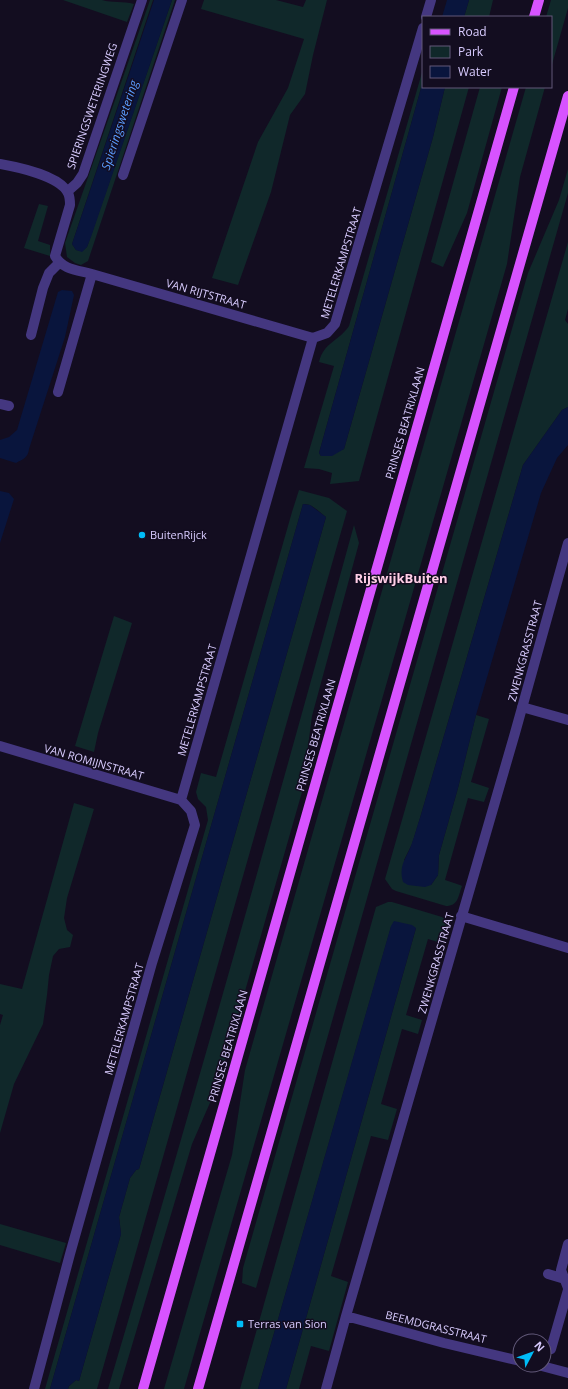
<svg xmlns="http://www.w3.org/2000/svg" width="568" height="1389" font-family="'Open Sans',sans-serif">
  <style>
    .green { fill: #10282a }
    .water { fill: #09153d }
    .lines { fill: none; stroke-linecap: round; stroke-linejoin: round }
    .street { stroke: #443780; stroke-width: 10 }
    .primary { stroke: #d753ff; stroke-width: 10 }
    .poi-dot { fill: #00bcf7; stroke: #130d20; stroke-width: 1.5 }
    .labels { text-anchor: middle; stroke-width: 3; stroke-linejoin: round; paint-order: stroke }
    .street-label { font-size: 11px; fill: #d9ccff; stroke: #130d20 }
    .poi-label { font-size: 11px; fill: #d9ccff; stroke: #130d20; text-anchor: start }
    .water-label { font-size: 12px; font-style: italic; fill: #5a9cff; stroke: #130d20 }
    .quarter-label { font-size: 13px; font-weight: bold; fill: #ffcee6; stroke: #130d20 }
  </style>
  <rect width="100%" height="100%" fill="#130d20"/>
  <path class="green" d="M 63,0 L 102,0 C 112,3 123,1 134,4 L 127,22 Z
    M 150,0 L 153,0 L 72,244 L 76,250 L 82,251 L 87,247 L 172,0 L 175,0 L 88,261 L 81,265 L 75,263 L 67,257 L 65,243 Z
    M 204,0 L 276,0 L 303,7 L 306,0 L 327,0 L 313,55 L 305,94 L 290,115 L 271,192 L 238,285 L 212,278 L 258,142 L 288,88 L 304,39 L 201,9 Z
    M 469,0 L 493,0 L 489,17 L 464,17 Z
    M 551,0 L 568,0 L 568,8 L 551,68 L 551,17 L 546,17 Z
    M 423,69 L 423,81 L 319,453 L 321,456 L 344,449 L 433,137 L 445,87 L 469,87 L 359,481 L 330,484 L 332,473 L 319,469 L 304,468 L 334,366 L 319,362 C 324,342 339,341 349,326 Z
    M 480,87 L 502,87 L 467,213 L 443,267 L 431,262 Z
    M 526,87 L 545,87 L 520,177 L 507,264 L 184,1389 L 164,1389 L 232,1155 L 245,1070 Z
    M 568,169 L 568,193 L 256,1288 L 242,1283 L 243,1268 L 528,273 L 559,200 Z
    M 39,204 L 48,206 L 38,241 L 50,245 L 50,256 L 24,248 Z
    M 568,242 L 568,309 L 565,320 L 568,324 L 568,407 L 562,410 L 523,465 L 420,818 L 412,844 L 404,860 L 431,885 L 438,875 L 439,855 L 458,788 L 476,715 L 489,719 L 471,782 L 489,788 L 484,802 L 468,798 L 445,880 L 460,885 L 462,886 C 458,897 458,906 446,906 L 396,891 L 392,889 L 385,879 Z
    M 299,490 L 329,498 L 347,511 L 97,1389 L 68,1389 L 69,1386 L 76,1380 L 79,1381 L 121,1234 L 119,1217 L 130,1178 L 136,1170 L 139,1169 L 326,517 C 319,512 312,503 303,504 L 50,1389 L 45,1389 L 208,820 L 206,807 L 198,799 L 196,792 L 201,773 L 216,777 L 292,512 Z
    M 354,525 L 359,543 L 312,716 L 302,792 L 219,1082 L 192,1144 L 119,1389 L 108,1389 C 193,1102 275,813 354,525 Z
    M 114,616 L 132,623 L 98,733 L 94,752 L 75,746 Z
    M 74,803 L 94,809 L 67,898 L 64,918 L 67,930 L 73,935 L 70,947 L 59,949 L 53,956 L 49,975 L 47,995 L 43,1024 L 14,1084 L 0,1133 L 0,1025 L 3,1015 L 0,1014 L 0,984 L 22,989 Z
    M 388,902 L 392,902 L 442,917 C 454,925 447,933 444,944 L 428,939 L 406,1015 L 422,1020 L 418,1034 L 402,1029 L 381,1104 L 397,1109 L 388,1140 L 371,1136 L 331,1276 L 348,1282 L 329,1351 L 311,1346 L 299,1389 L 286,1389 L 416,928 L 391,927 L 258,1389 L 240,1389 L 376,907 Z
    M 0,1224 L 66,1243 L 60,1263 L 0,1245 Z"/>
  <path class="water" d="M 154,0 L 172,0 L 91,237 L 87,247 L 82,252 L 76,250 L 72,244 Z
    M 447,0 L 469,0 L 464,17 L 442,17 Z
    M 423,81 L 423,87 L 445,87 L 433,137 L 344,449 L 332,456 L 321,456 L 319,453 Z
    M 62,290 L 72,291 L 74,295 L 65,337 L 29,449 C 28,458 23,459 16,463 L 0,458 L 0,440 L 9,437 L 17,430 L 58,292 Z
    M 568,407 L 568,445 L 557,458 L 541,493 L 476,715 L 458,788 L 439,855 L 438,875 L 431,885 L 425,887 L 408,885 L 403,882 C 398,865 407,858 412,843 C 415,835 417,826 420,818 L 523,465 L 562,410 Z
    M 0,491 L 9,493 L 14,499 L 0,543 Z
    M 303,504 L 310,505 L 326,517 L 139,1169 L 136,1170 L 130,1178 L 119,1217 L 121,1234 L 79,1381 L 76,1380 L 69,1386 L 68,1389 L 50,1389 Z
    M 394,921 L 412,925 L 416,928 L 286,1389 L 258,1389 L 391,926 Z"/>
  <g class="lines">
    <path class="street" d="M 426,17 L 431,0
      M 0,164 C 17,167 60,176 68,193 C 70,197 70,201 70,205 L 55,256 C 63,270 77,270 92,274 L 313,338
      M 123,175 L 182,0
      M 68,191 L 77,183 L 83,174 L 142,0
      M 31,335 L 43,288 L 49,273 L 59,263
      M 58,392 L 92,274
      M 0,404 L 9,406
      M 522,707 L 568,720
      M 0,746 L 181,800
      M 461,916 L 568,948
      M 568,1244 L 561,1270 L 568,1288
      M 548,1274 L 568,1280
      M 346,1316 L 444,1343 L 520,1361
      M 551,1349 L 568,1290
      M 538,1365 L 568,1373
      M 34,1389 L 70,1254 L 152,963 L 195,825 L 191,811 L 181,800 C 224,646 270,492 313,338 L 327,333 L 335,324 L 423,28
      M 326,1389 L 346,1316 L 515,733 L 568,543"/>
    <path class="primary" d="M 534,17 L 539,0
      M 143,1389 L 514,87
      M 198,1389 L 568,96"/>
  </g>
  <g class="poi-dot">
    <circle cx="142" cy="535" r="4"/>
    <rect x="236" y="1320" width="8" height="8" rx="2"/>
  </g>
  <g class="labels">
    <g class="street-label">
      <text transform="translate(92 106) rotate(-71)" y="4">SPIERINGSWETERINGWEG</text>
      <text transform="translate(341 263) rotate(-73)" y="4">METELERKAMPSTRAAT</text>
      <text transform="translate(206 294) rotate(16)" y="4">VAN RIJTSTRAAT</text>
      <text transform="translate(405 423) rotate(-74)" y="4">PRINSES BEATRIXLAAN</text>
      <text transform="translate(525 651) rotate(-75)" y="4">ZWENKGRASSTRAAT</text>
      <text transform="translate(197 700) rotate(-74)" y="4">METELERKAMPSTRAAT</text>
      <text transform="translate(316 735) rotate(-74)" y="4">PRINSES BEATRIXLAAN</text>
      <text transform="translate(94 762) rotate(16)" y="4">VAN ROMIJNSTRAAT</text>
      <text transform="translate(436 963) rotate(-74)" y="4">ZWENKGRASSTRAAT</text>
      <text transform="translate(124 1019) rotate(-74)" y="4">METELERKAMPSTRAAT</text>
      <text transform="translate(228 1046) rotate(-74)" y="4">PRINSES BEATRIXLAAN</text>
      <text transform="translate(436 1327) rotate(14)" y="4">BEEMDGRASSTRAAT</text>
    </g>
    <g class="poi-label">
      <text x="150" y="539">BuitenRijck</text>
      <text x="248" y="1328">Terras van Sion</text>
    </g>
    <g class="water-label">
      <text transform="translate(120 125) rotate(-72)" y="4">Spieringswetering</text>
    </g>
    <g class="quarter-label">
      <text x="401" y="583">RijswijkBuiten</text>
    </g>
  </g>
  <rect x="422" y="16" width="130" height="72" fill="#130d20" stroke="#625979"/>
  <rect x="430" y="29" width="20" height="6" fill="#d753ff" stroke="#625979"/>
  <text x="458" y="36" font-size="12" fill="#d9ccff">Road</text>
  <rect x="430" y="46" width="20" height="12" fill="#10282a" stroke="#625979"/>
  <text x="458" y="56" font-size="12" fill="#d9ccff">Park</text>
  <rect x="430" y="66" width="20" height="12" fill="#09153d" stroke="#625979"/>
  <text x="458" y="76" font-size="12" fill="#d9ccff">Water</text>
  <g transform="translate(532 1353) rotate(49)"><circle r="19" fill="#130d20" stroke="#625979"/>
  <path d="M0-3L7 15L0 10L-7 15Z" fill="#00bcf7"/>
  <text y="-6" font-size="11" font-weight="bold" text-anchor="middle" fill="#d9ccff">N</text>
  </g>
</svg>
